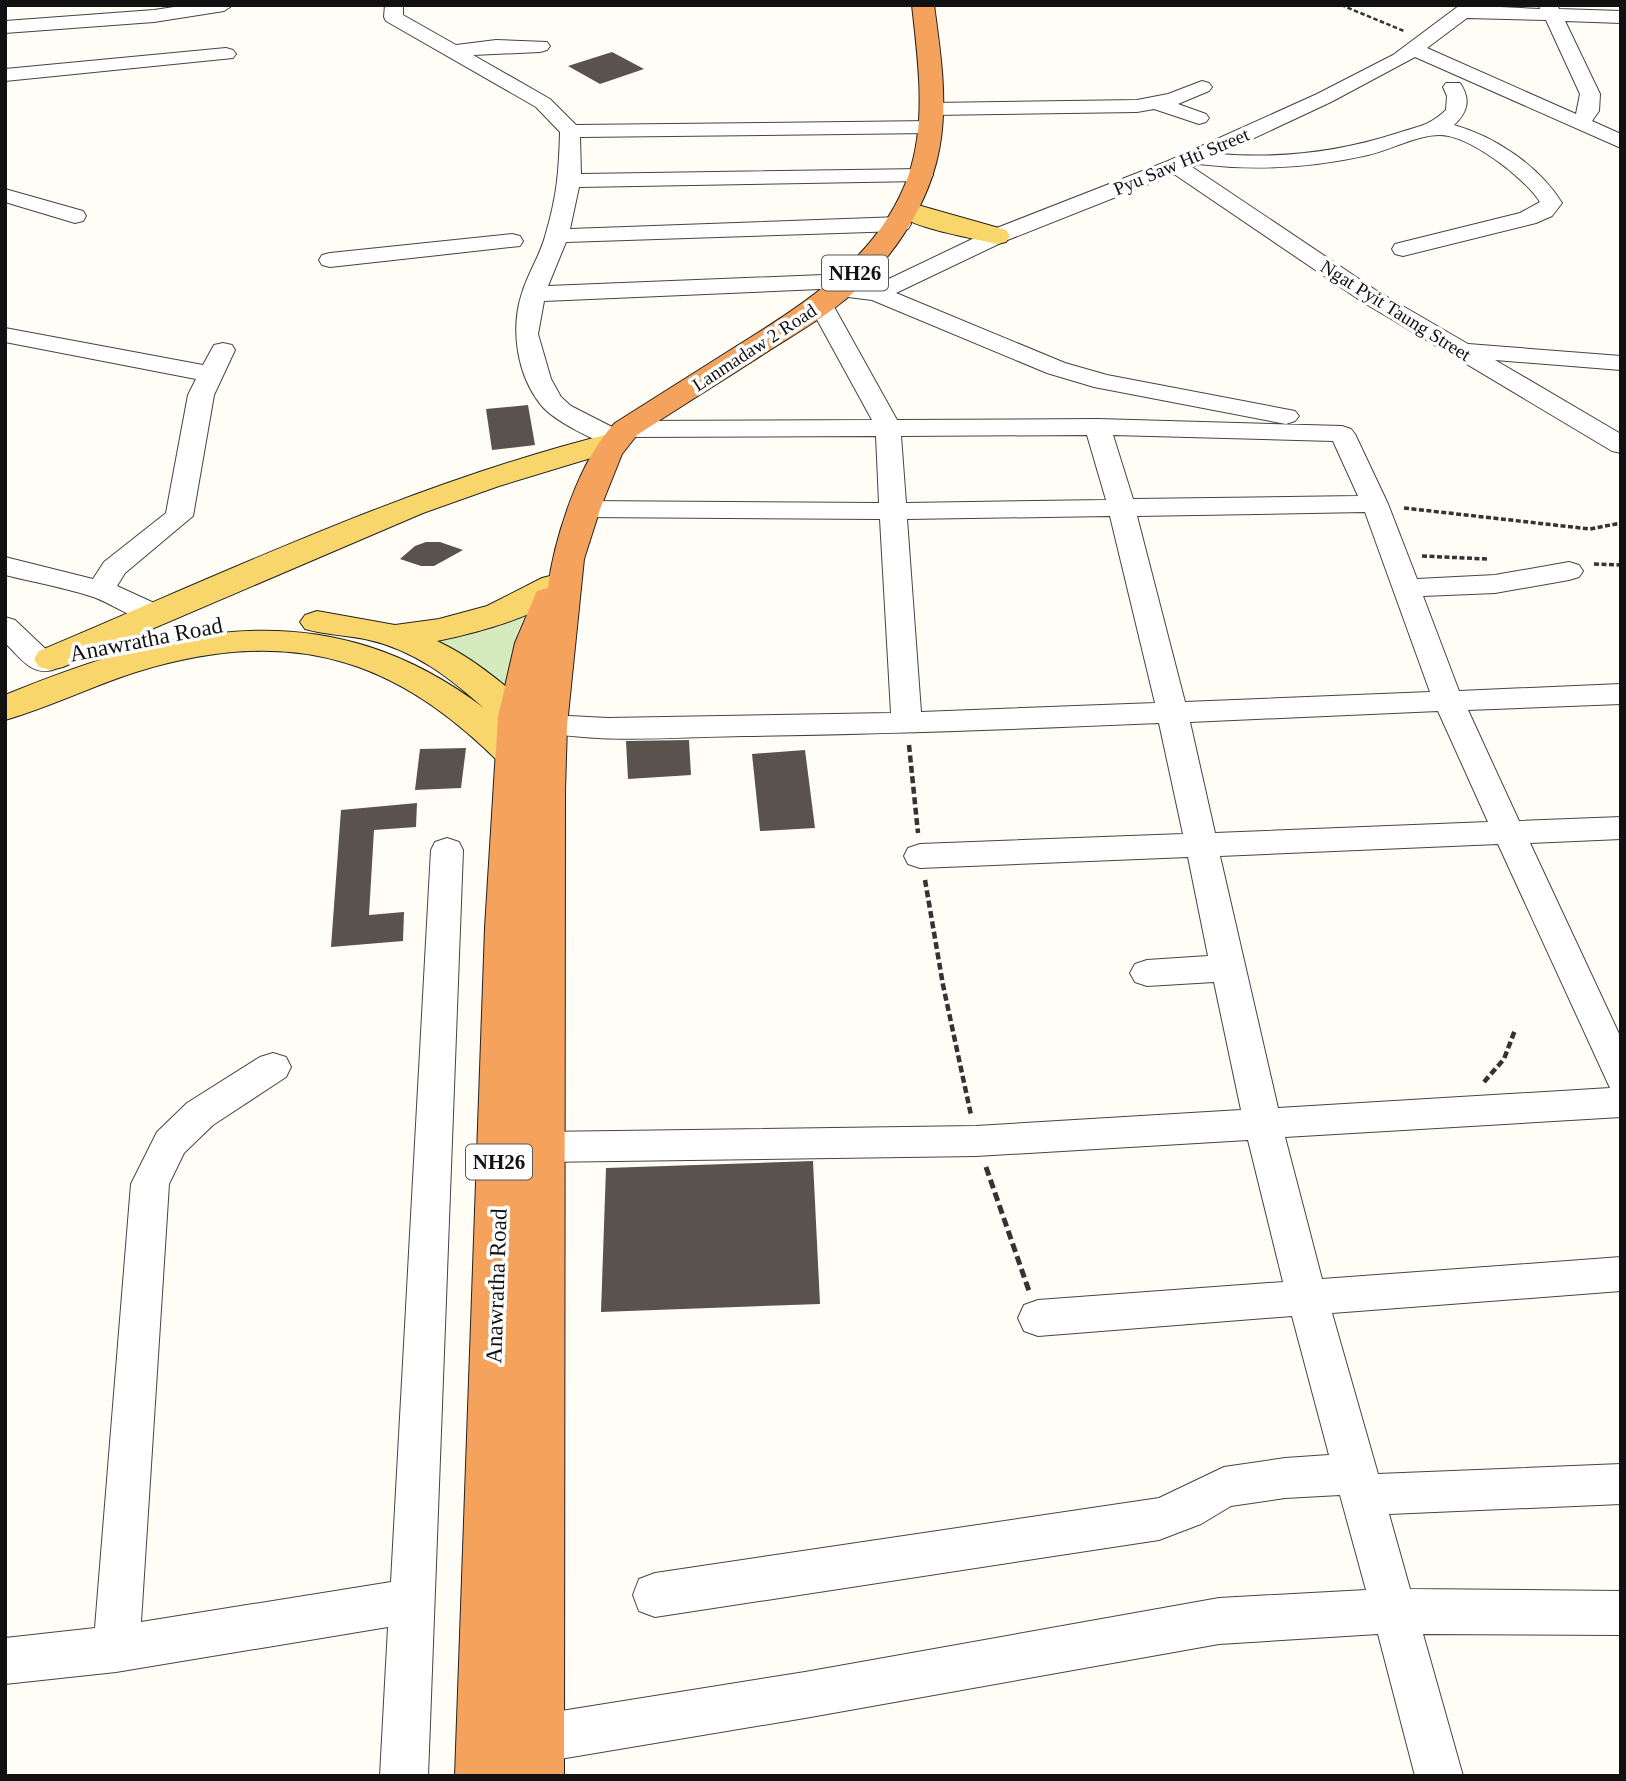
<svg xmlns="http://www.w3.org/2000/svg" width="1626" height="1781" font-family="'Times New Roman',serif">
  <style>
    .green { fill: #d5ebbd }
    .building { fill: #5a524d }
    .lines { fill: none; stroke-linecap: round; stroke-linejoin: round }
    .minor-casing { stroke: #444; stroke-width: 2 }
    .major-casing { stroke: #222; stroke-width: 2 }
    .highway-casing { stroke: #222; stroke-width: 2 }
    .path-far3 { stroke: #333; stroke-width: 2.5; stroke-dasharray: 4.5 2.5; stroke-linecap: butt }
    .path-far2 { stroke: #333; stroke-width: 3.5; stroke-dasharray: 5 2.5; stroke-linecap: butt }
    .path-far1 { stroke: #333; stroke-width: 4.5; stroke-dasharray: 7 3.5; stroke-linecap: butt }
    .path { stroke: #333; stroke-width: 5; stroke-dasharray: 9 4.5; stroke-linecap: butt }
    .minor { fill: #fff; fill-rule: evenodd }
    .major { fill: #f9d66b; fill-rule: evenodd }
    .highway { fill: #f5a25d; fill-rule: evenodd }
    .labels { text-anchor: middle; stroke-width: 7; stroke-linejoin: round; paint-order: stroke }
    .far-street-label { font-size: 19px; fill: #111; stroke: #fff }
    .shield { fill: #fff; stroke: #585858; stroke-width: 2 }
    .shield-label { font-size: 21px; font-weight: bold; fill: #111 }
    .street-label { font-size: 23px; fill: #111; stroke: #fff }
  </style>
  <rect width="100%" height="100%" fill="#fffdf5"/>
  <path class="green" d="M 527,609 L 517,634 L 505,686 L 502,688 L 430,641 Z"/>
  <path class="building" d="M 612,52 L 644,69 L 600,84 L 568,66 Z
    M 528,405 L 535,445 L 492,450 L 486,409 Z
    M 426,542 L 440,542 L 463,550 L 434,566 L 421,566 L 400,559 L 415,546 Z
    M 689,740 L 691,775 L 628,779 L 626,741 Z
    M 466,748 L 461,788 L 415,790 L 420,749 Z
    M 805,750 L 815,828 L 760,831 L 752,754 Z
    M 417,803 L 416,827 L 374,830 L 369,915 L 404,912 L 403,941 L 331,947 L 341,810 Z
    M 813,1161 L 820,1304 L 601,1312 L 606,1168 Z"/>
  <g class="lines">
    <defs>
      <path id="minor" d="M 187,5 L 233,5 L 224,11 L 154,22 L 5,33 L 5,21 L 154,10 Z
        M 385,5 L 403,5 L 403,15 L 456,45 L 496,40 L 547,42 L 550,46 L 547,50 L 540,52 L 473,55 L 550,99 L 576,125 L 932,121 L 939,123 L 942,127 L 939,131 L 932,133 L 580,137 L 581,174 L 922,169 L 930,170 L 933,175 L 930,180 L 922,181 L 579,187 L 570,229 L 900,217 L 908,219 L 911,224 L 908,229 L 900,231 L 566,242 L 548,286 L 823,275 L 844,282 L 874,286 L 989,231 L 1168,161 L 1317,94 L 1393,55 L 1460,5 L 1540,9 L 1539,5 L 1557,5 L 1559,9 L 1621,11 L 1621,23 L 1565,21 L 1600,94 L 1599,111 L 1592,121 L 1621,134 L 1621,148 L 1415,57 L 1331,102 L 1220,154 C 1281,159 1339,152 1398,133 C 1419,126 1429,126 1446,110 L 1447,96 L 1443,87 L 1446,83 L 1460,83 C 1471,99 1468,112 1454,125 C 1496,137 1539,166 1562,203 L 1552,216 L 1536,223 L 1403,256 L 1395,254 L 1392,249 L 1395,244 L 1520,213 L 1540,202 C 1525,178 1469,135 1440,135 C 1416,135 1391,150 1368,155 C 1311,168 1256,171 1198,164 L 1192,167 L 1377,291 L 1468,344 L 1621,356 L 1621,370 L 1495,360 L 1621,434 L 1621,453 L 1612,451 L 1361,301 L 1174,174 L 1005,241 L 896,293 L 1065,363 L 1107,375 L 1295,411 L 1299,416 L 1295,421 L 1286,424 L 1094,387 L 1047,373 L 872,300 L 840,296 L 820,289 L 544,301 L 538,334 L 551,379 L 561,397 L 571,406 L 614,428 L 617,424 L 626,421 L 872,420 L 809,305 L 813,300 L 829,300 L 833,305 L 897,420 L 1098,419 L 1342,426 L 1351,429 L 1355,434 L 1388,504 L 1417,579 L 1495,575 L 1569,562 L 1579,565 L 1583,571 L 1579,577 L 1569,580 L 1495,593 L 1423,596 L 1459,691 L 1621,684 L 1621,704 L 1468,710 L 1519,821 L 1621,817 L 1621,839 L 1530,843 L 1621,1038 L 1621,1117 L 1285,1137 L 1322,1279 L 1621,1257 L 1621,1291 L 1332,1313 L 1378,1474 L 1621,1464 L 1621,1504 L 1389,1514 L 1410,1589 L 1621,1591 L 1621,1635 L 1423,1634 L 1463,1776 L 1415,1776 L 1378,1634 L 1219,1644 L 805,1718 L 536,1763 L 519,1756 L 512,1739 L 519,1722 L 536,1715 L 805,1672 L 1219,1598 L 1366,1590 L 1340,1495 L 1285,1498 L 1231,1506 L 1201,1524 L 1159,1540 L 655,1617 L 639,1611 L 633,1595 L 639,1579 L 655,1573 L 1159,1498 L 1224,1467 L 1285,1458 L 1329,1455 L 1292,1316 L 1038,1336 L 1024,1331 L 1018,1318 L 1024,1305 L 1038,1300 L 1283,1282 L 1248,1140 L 976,1156 L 541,1162 L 528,1158 L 522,1147 L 528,1136 L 541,1132 L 976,1126 L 1241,1110 L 1214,982 L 1147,986 L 1135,982 L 1130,973 L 1135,964 L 1147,960 L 1208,956 L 1188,857 L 920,868 L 908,864 L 904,856 L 908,848 L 920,844 L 1183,834 L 1159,723 C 1021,729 883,734 744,736 C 667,737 586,746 511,725 L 507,718 L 511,711 L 522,708 L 549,715 L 608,718 L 891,713 L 880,519 L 584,517 L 574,515 L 571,509 L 574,503 L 584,501 L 879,503 L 876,436 L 627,437 L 629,439 L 625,444 L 616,447 C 596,442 554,421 541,405 C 517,375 510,329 522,293 C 528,273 541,254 546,233 C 557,196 559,171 560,132 L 536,107 L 386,21 L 384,17 ZM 1467,18 L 1546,20 L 1580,94 L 1576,114 L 1427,48 ZM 1087,435 L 1106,500 L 906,503 L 901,436 ZM 1113,435 L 1333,441 L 1358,496 L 1133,499 ZM 1365,512 L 1430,692 L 1185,702 L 1137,516 ZM 1110,516 L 1155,703 L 921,712 L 907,519 ZM 1438,711 L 1488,822 L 1215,833 L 1190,722 ZM 1498,844 L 1610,1088 L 1278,1108 L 1220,856 Z
        M 226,48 L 233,50 L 236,54 L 233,58 L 5,81 L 5,69 Z
        M 1202,81 L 1209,83 L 1212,87 L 1209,91 L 1178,104 L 1206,114 L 1209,118 L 1206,122 L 1199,124 L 1154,109 L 1137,112 L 931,115 L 924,113 L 921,109 L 924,105 L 931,103 L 1137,100 L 1168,94 Z
        M 5,189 L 83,211 L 86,216 L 83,221 L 75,223 L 5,202 Z
        M 512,234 L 520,236 L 523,241 L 520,246 L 330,267 L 322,265 L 319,260 L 322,255 L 330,253 Z
        M 5,328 L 203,365 L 214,345 L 223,343 L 232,345 L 235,350 L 214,395 L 193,516 L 125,573 L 117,586 L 165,608 L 169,614 L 165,620 C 140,627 114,603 90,596 C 62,587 33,582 5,575 L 5,557 L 93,579 L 104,562 L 166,513 L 188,395 L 196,379 L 5,342 Z
        M 5,617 L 15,620 L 53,656 L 58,663 L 53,670 C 31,676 20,657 5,643 Z
        M 447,838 L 459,842 L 463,850 L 428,1776 L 380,1776 L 388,1627 L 116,1672 L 5,1684 L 5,1638 L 95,1628 L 131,1184 L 157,1132 L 187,1103 L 260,1057 L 273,1053 L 286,1057 L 291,1067 L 286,1077 L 213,1125 L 184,1153 L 169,1184 L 141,1622 L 391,1582 L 431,850 L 435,842 Z"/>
      <path id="major" d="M 907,202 L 1006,230 L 1010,236 L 1006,242 L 997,244 C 975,238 906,228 894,210 L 898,205 Z
        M 613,433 L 624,436 L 628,442 L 624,448 L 499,486 L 423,513 L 63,667 L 51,670 L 39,667 L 34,659 L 39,651 C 227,572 414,482 613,433 Z
        M 554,575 L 566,578 L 570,585 C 550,615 472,634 437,641 C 476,659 532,703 555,740 L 550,749 L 537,752 L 530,750 L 550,774 L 545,783 L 532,787 L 519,783 C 406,661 299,622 136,672 C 92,686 50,707 5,720 L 5,695 C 174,626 327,589 484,708 C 450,678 414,650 369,640 C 348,635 326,635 305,629 L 300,622 L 305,615 L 317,611 L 395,625 L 439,619 L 487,606 L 542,578 Z"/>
      <path id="highway" d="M 912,5 L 934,5 C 940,49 947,94 941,138 C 932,207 885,272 829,312 C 805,329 778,344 753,361 C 714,386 675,410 637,435 L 622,454 L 600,509 L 584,559 L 567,725 L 565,791 L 564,1776 L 455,1776 L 485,928 L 498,717 L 515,643 L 537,591 L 548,588 C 554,539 580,458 615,423 C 654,398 693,374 732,349 C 804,304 880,258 909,174 C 927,120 918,60 912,5 Z"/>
    </defs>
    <use href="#minor" class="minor-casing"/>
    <use href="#major" class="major-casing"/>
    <use href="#highway" class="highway-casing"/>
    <path class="path-far3" d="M 1341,5 L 1404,31"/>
    <path class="path-far2" d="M 1404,508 L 1590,529 L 1621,523
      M 1422,556 L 1487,559
      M 1594,564 L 1621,565"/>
    <path class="path-far1" d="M 909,745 L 918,833
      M 925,880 L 943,985 L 971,1115
      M 1484,1082 L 1504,1059 L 1515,1030"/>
    <path class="path" d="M 986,1167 L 1029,1291"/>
    <use href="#minor" class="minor"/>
    <use href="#major" class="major"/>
    <use href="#highway" class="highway"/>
  </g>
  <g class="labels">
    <g class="far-street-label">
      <text transform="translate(1181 161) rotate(-23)" y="7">Pyu Saw Hti Street</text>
      <text transform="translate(1396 310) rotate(32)" y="7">Ngat Pyit Taung Street</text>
      <text transform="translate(754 347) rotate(-33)" y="7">Lanmadaw 2 Road</text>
    </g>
    <g class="shield">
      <rect x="822" y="255.5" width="66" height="35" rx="5"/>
      <rect x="466" y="1144.5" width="66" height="35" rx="5"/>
    </g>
    <g class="shield-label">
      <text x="855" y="280">NH26</text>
      <text x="499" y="1169">NH26</text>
    </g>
    <g class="street-label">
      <text transform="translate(146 639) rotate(-11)" y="8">Anawratha Road</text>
      <text transform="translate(496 1286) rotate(-88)" y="8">Anawratha Road</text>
    </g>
  </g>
  <rect width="1626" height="1781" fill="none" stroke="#111111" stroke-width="14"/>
</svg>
